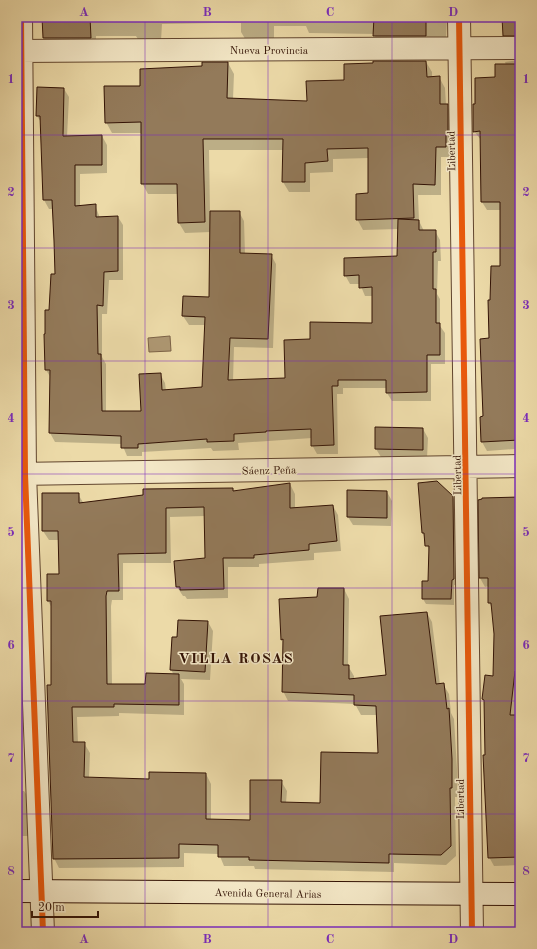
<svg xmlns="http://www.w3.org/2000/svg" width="537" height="949" font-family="'Old Standard TT',serif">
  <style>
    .water { fill: #ad9671; stroke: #7c6246 }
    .shadow { fill: #0003; fill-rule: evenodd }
    .building { fill: #937a5a; stroke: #331305 }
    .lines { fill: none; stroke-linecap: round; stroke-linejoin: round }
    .street-casing { stroke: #61452e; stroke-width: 24 }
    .secondary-casing { stroke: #331305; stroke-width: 24 }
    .street { stroke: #f3e7c6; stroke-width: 22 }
    .secondary { stroke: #f3e7c6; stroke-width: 22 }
    .cycleway-casing { stroke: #f3e7c6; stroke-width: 8 }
    .cycleway { stroke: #e8590c; stroke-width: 6 }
    .grid { fill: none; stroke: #7b2cbf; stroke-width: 1; stroke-opacity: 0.55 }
    .labels { text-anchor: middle; stroke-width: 3; stroke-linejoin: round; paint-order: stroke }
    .street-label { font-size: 11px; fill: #331305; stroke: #f3e7c6 }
    .district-label { font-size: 15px; font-weight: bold; letter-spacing: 1px; fill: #331305; stroke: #f3e7c6 }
    .neatline { fill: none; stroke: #7b2cbf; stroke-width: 1.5 }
    .grid-label { font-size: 13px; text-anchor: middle; font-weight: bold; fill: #7b2cbf }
  </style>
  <rect width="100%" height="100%" fill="#ecdaa8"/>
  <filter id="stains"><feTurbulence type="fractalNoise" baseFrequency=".005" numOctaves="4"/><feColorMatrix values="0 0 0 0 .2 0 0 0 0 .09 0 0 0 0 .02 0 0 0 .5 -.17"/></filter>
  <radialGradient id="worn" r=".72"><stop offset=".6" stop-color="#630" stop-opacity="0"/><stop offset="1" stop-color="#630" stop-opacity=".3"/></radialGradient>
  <path class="water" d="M 170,336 L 171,351 L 149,352 L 148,338 Z"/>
  <path class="shadow" d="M 43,17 L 447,17 L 446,40 L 380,46 L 374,34 L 309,33 L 306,26 L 274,26 L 274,41 L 247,42 L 241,32 L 241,23 L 214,23 L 162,24 L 161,41 L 139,41 L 136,36 L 96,36 L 96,48 L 50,48 L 44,38 Z
    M 503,17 L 520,17 L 520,45 L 509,44 L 504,35 Z
    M 520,60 L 520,454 L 517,454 L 515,449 L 487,451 L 482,442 L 481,418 L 484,417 L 491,301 L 501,267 L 501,210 L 487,210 L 482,202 L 481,140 L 474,131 L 476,79 L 496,78 L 506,65 L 505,62 Z
    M 426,62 L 432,72 L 432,78 L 439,77 L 445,88 L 446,105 L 453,115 L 451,157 L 441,157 L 441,195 L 418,195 L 419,221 L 424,231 L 435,231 L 440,240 L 441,261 L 438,261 L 437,294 L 440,299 L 440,326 L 445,333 L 445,364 L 431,364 L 431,401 L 392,401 L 387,393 L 387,388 L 343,388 L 343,394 L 337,394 L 338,454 L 317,454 L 312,445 L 312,438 L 238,443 L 239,450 L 213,451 L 211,448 L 142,452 L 142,456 L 127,456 L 122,444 L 55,442 L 50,433 L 51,378 L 46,370 L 45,335 L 56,275 L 53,209 L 49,209 L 44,200 L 41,122 L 37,116 L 64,89 L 69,97 L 67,137 L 102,136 L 107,145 L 107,173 L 80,174 L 80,206 L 95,205 L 100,218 L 118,217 L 123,225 L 123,280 L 109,280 L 107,314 L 102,314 L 102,357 L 106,364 L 106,412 L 142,412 L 160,374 L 165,383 L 166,391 L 203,388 L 206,325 L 189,325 L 183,316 L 210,298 L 211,232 L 185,233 L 179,223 L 178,194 L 148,194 L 142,183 L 142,133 L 112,133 L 106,122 L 141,87 L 203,67 L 228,63 L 234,74 L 233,99 L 308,102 L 345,81 ZM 209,150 L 284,150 L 283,182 L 289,192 L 310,192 L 310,173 L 333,172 L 333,159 L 369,158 L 369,194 L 357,219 L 363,230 L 399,229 L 398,257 L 345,275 L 350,284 L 360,284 L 365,296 L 373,296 L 373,324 L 311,340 L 286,379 L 233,381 L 234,347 L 273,348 L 276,264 L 271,255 L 245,254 L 244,221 L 239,212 L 210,212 Z
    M 423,429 L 428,438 L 427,458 L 381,457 L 376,449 Z
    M 290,484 L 295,494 L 295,509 L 333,506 L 338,515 L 341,551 L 314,553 L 314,560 L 259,564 L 259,567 L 228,567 L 228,598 L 187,599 L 185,596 L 183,596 L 177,587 L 206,559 L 205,516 L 170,517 L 171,563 L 123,563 L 123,600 L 112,600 L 111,606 L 112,685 L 146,685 L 174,675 L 171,670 L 178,638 L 208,622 L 213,631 L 210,680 L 181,679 L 184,684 L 184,715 L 119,713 L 119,716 L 77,717 L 78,743 L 84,743 L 90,753 L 89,778 L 150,780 L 206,774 L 211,784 L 211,820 L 251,821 L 281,781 L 287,791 L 286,803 L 321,804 L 379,754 L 377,715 L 361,715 L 355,704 L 288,701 L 283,691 L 284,643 L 282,639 L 318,598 L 344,589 L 349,599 L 348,666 L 354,676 L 354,679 L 388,676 L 427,613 L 432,622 L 440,685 L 443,684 L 449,694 L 451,713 L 454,719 L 457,769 L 457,797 L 455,797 L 456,856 L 446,865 L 394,863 L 394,872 L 255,869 L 254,866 L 224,866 L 219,854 L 184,853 L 184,867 L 59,868 L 54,858 L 52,608 L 48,601 L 60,575 L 59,540 L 49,540 L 43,531 L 78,494 L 84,504 L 233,489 L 234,492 Z
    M 419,484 L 453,497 L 456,503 L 457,585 L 454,585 L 454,605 L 426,604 L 423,599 L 429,582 L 429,551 L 423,533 Z
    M 387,492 L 392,501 L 391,526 L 353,525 L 348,517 Z
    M 520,497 L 520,679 L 515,716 L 520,716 L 520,865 L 494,866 L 489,857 L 485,703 L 483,699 L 494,677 L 495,634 L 493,609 L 489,603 L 489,586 L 485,587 L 480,578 L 479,501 L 483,499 Z
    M 17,791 L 24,791 L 30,800 L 31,836 L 20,836 L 19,841 L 17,841 L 17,855 Z"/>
  <path class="building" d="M 42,17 L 90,17 L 91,38 L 43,38 Z
    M 374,17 L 426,17 L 426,36 L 373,36 Z
    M 502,17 L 520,17 L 520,36 L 503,36 Z
    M 373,61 L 426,61 L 427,77 L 440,76 L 440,104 L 448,104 L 448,132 L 446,132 L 446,147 L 436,147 L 435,185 L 413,184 L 414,218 L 356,220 L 356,194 L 368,193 L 368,148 L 327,149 L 328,161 L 305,163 L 305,182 L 282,182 L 283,139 L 203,139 L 205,222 L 178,223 L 177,184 L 141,184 L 141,122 L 105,123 L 104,86 L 140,86 L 140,69 L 202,66 L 202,62 L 228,62 L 227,98 L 307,101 L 306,81 L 344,80 L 344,64 L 373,63 Z
    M 495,64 L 517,64 L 517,120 L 520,120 L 520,296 L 516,295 L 518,337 L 520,337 L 520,440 L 481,442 L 480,417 L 483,416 L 480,339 L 489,338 L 488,300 L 490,300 L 491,266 L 500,266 L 500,202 L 481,202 L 480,131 L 473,132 L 473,104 L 475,104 L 475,78 L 495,77 Z
    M 37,87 L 64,88 L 63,136 L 102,135 L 102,165 L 75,165 L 75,206 L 96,204 L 96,217 L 118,216 L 118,271 L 104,272 L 103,306 L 97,305 L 98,354 L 101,354 L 102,411 L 141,411 L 139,374 L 161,373 L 162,390 L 202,387 L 205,317 L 182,316 L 183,296 L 209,297 L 210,211 L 240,211 L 240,253 L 272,254 L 268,339 L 230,338 L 228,380 L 285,378 L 284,340 L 310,339 L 310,322 L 372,323 L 372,287 L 359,288 L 359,275 L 344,276 L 344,258 L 397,256 L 398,219 L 419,220 L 419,230 L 436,230 L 436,252 L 433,252 L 433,289 L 436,289 L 436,323 L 440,323 L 440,355 L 427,355 L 427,392 L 386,393 L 386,380 L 338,380 L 338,386 L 332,386 L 334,445 L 311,446 L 311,429 L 266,431 L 266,432 L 234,434 L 234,441 L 207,442 L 207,439 L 138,444 L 138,448 L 121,448 L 121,436 L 49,433 L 50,370 L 45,370 L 44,334 L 45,334 L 45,310 L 49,310 L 51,274 L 55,274 L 54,241 L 52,200 L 43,200 L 40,116 L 36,116 Z
    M 375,427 L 423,428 L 423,450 L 375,449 Z
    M 437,481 L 453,496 L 454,579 L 452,580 L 451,599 L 422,599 L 422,581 L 428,581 L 429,546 L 425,546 L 424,533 L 422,533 L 418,483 Z
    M 290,483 L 290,508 L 333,505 L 337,541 L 309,544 L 309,550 L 254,555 L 254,558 L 223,558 L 224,589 L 180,590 L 180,587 L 176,587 L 174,561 L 205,558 L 204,507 L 166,508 L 166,553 L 118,554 L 119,591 L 107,591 L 106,596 L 107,684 L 145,684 L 146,673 L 179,674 L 179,705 L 114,704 L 114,707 L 72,707 L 73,742 L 85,742 L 84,777 L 149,779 L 149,772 L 206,773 L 206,819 L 250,820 L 250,780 L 282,780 L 281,802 L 320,803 L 321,752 L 378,753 L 376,706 L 354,705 L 354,695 L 282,692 L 283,639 L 281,640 L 279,599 L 317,597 L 318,588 L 344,588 L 343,665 L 349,665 L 349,679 L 386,675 L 380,616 L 427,612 L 436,684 L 444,683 L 447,709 L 449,708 L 452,759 L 452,788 L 450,788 L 451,846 L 441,855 L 389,854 L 389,863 L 249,860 L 249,857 L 218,857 L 218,845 L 179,844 L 179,858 L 53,859 L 47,685 L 51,685 L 51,601 L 47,601 L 47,574 L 59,574 L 58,531 L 42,531 L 42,493 L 79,493 L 79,503 L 143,495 L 143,489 L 233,488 L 233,491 Z
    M 347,490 L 387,491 L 387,518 L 347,517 Z
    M 520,497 L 520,602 L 517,602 L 520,671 L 515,671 L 510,715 L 520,715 L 520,857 L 488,858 L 483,755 L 485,755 L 484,700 L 482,699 L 485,675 L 493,676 L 494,634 L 491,603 L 488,603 L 488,578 L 479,578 L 478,500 L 482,499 L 482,498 Z
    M 178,620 L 208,621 L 205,672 L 170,670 L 172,637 L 177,637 Z"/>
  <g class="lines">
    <defs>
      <path id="street" d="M 21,17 L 25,474 L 43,932
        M 459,17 L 472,932
        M 17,51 L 520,48
        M 17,474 L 520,466"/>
      <path id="secondary" d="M 17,891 L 520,894"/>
    </defs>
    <use href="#street" class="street-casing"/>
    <use href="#secondary" class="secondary-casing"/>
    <use href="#street" class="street"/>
    <use href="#secondary" class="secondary"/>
    <defs>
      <path id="cycleway" d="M 21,17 L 25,474 L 43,932
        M 459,17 L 472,932"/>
    </defs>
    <use href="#cycleway" class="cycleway-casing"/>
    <use href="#cycleway" class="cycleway"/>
  </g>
  <path class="grid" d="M 145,17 L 145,932M 268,17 L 268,932M 392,17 L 392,932M 17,135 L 520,135M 17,248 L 520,248M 17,361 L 520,361M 17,474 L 520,474M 17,588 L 520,588M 17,701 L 520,701M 17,814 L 520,814"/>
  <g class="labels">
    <g class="street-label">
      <text x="269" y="54">Nueva Provincia</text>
      <text transform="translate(451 151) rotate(-91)" y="4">Libertad</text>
      <text transform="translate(269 470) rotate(-1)" y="4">Sáenz Peña</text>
      <text transform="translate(457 475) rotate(-91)" y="4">Libertad</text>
      <text transform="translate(460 799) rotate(-90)" y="4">Libertad</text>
      <text transform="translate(268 893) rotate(1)" y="4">Avenida General Arias</text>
    </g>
    <g class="district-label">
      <text x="236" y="663">VILLA ROSAS</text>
    </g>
  </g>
  <rect width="537" height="949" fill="none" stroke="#ecdaa8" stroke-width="44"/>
  <path d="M32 911v6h66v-6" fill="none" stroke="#331305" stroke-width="2"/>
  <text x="38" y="911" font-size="12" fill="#331305" stroke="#f3e7c6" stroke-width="3" paint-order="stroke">20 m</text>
  <rect x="22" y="22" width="493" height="905" class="neatline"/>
  <g class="grid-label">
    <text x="84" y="16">A</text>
    <text x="207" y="16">B</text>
    <text x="330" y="16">C</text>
    <text x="453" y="16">D</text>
    <text x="11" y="83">1</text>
    <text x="526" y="83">1</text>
    <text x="11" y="196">2</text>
    <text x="526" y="196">2</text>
    <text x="11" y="309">3</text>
    <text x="526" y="309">3</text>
    <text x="11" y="422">4</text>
    <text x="526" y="422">4</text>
    <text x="11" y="536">5</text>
    <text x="526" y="536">5</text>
    <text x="11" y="649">6</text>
    <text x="526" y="649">6</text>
    <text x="11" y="762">7</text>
    <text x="526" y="762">7</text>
    <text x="11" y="875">8</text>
    <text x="526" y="875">8</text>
    <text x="84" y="943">A</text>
    <text x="207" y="943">B</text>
    <text x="330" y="943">C</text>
    <text x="453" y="943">D</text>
  </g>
  <rect width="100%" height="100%" filter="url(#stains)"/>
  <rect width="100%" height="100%" fill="url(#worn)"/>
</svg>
